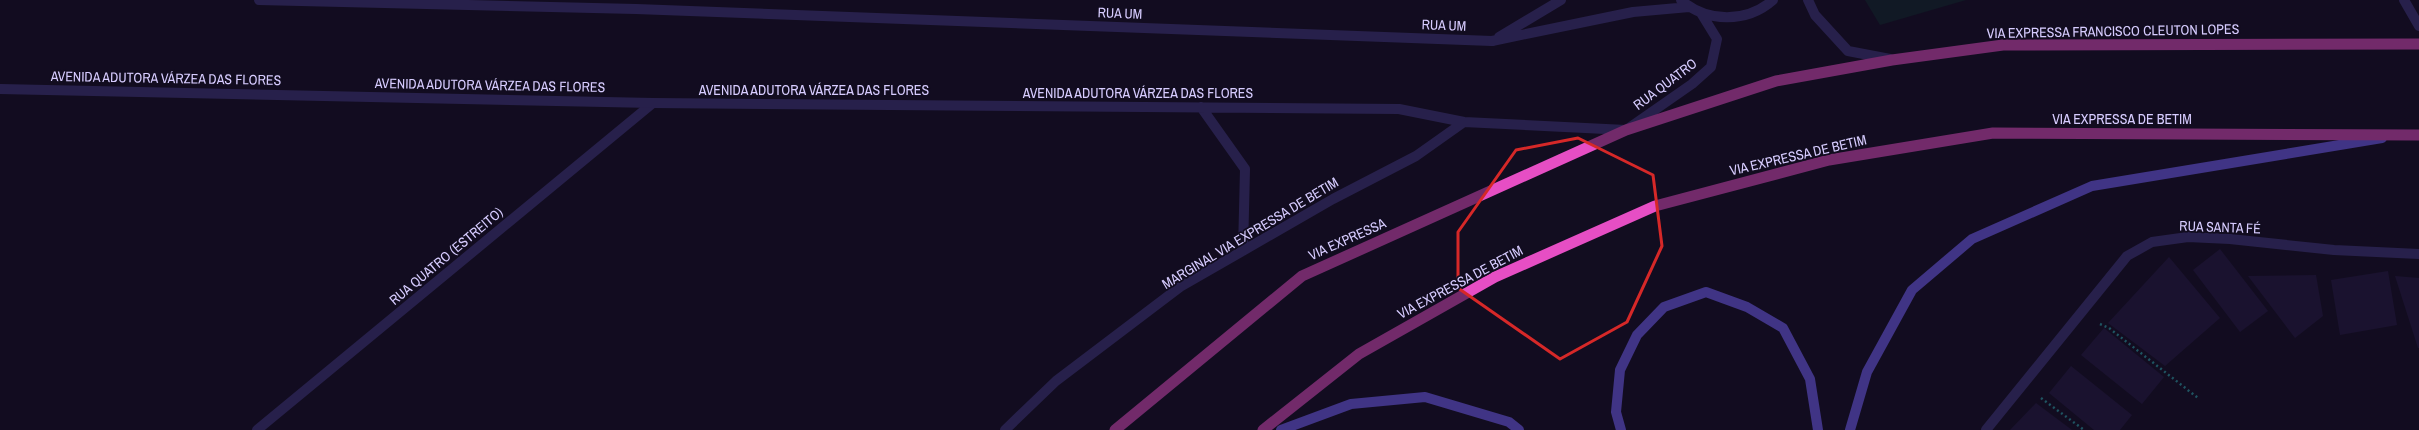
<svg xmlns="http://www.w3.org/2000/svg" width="2419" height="430" font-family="'Archivo Narrow',sans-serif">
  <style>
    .green { fill: #10282a }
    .building { fill: #251940 }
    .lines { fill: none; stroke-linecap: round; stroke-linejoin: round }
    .path { stroke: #2faab0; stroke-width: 2.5; stroke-dasharray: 2 3; stroke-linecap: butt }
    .minor { stroke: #42387e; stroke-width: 10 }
    .tertiary { stroke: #42387e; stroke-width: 10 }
    .secondary { stroke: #7864fe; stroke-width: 10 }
    .trunk { stroke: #e64ec4; stroke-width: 11 }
    .marked { fill: none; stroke: #d62828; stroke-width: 3; stroke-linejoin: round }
    .labels { text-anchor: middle; stroke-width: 3.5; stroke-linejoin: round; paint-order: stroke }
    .street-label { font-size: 14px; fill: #d7ccff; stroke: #120d20 }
  </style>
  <rect width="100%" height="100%" fill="#120d20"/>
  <path class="green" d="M 1865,0 L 1966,0 L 1880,25 Z"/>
  <path class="building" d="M 2220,249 L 2268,311 L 2240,332 L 2193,270 Z
    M 2169,257 L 2220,318 L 2165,366 L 2108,323 Z
    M 2388,271 L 2397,325 L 2340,335 L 2331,280 Z
    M 2316,275 L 2323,316 L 2295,338 L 2248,276 Z
    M 2395,276 L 2419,278 L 2419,348 L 2418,348 Z
    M 2104,328 L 2164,377 L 2142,404 L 2081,355 Z
    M 2071,366 L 2132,415 L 2120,430 L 2094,430 L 2049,393 Z
    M 2036,403 L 2072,430 L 2010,430 Z"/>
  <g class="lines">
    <path class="path" d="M 2100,324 L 2109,328 L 2198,398
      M 2041,398 L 2084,430"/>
    <path class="minor" d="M 259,0 L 636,9 L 1492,41
      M 2404,0 L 2419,26
      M 257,430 L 653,103
      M 1986,430 L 2127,256 L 2152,242 L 2188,237 L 2230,239 L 2334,250 L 2419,254"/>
    <path class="tertiary" d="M 1681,0 C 1707,23 1747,23 1773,0
      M 1808,0 L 1815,15 L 1848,51 L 1890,59
      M 1499,37 L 1561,0
      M 1492,41 L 1633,12 L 1689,7
      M 0,89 L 653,103 L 1399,109 L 1464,122 L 1626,130 L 1692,84 L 1711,67 L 1717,39 L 1701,13
      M 1201,107 L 1245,169 L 1243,251
      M 1005,430 L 1056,381 L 1180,287 L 1333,199 L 1416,156 L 1464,122"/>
    <path class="secondary" d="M 1281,430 L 1351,404 L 1425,397 L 1509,422 L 1519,430
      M 1621,430 L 1616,412 L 1620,370 L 1637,335 L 1664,307 L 1706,292 L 1747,307 L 1783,328 L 1810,379 L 1818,430
      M 1850,430 L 1867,372 L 1912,290 L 1972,239 L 2092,186 L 2382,138"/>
    <path class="trunk" d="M 1115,430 L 1302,276 L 1626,130 L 1776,81 L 1892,60 L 2003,45 L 2419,44
      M 1263,430 L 1359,354 L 1495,277 L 1655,206 L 1829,160 L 1993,133 L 2419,135"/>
  </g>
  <path d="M0 0H2419V430H0ZM 1578,138 L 1653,175 L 1662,246 L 1627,322 L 1560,359 L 1458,288 L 1458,232 L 1516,150 Z" fill="#120d20" fill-opacity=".55" fill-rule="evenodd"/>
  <path class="marked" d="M 1578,138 L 1653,175 L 1662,246 L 1627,322 L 1560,359 L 1458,288 L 1458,232 L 1516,150 Z"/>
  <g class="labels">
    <g class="street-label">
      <text transform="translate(1120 13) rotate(2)" y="5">RUA UM</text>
      <text transform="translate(1444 25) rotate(2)" y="5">RUA UM</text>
      <text transform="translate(2113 31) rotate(-1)" y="5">VIA EXPRESSA FRANCISCO CLEUTON LOPES</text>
      <text transform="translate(166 78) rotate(1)" y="5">AVENIDA ADUTORA VÁRZEA DAS FLORES</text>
      <text transform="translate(1665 84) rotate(-37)" y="5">RUA QUATRO</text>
      <text transform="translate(490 85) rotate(1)" y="5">AVENIDA ADUTORA VÁRZEA DAS FLORES</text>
      <text x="814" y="95">AVENIDA ADUTORA VÁRZEA DAS FLORES</text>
      <text x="1138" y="98">AVENIDA ADUTORA VÁRZEA DAS FLORES</text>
      <text x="2122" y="124">VIA EXPRESSA DE BETIM</text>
      <text transform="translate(1798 155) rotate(-13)" y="5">VIA EXPRESSA DE BETIM</text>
      <text transform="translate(2220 227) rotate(2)" y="5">RUA SANTA FÉ</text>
      <text transform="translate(1250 233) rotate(-31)" y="5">MARGINAL VIA EXPRESSA DE BETIM</text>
      <text transform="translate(1347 239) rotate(-24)" y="5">VIA EXPRESSA</text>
      <text transform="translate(446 256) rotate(-40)" y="5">RUA QUATRO (ESTREITO)</text>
      <text transform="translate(1460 282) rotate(-28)" y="5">VIA EXPRESSA DE BETIM</text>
    </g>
  </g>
</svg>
